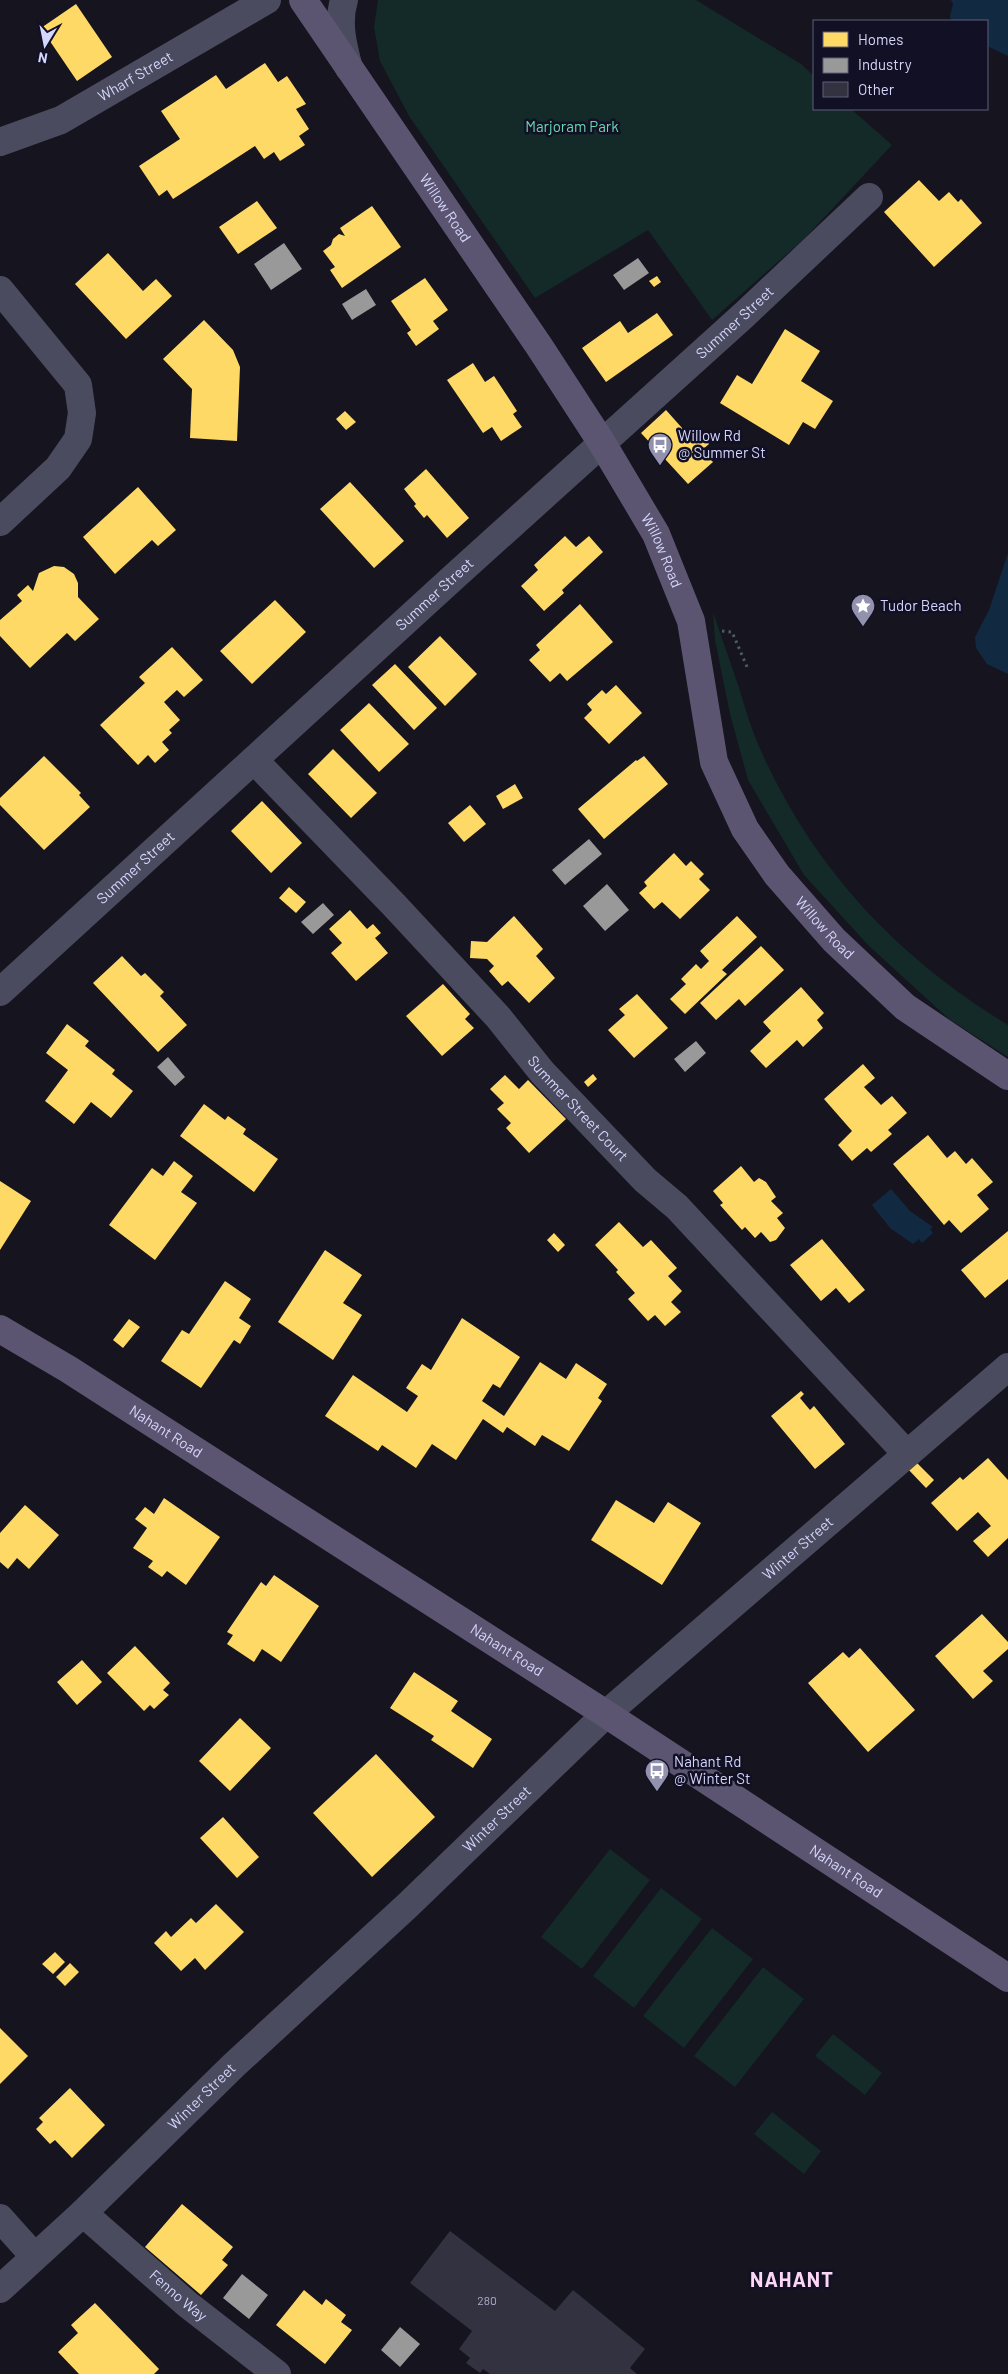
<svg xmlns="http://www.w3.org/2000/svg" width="1008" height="2374" font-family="Barlow,sans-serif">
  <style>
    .green { fill: #132a28 }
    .water { fill: #112a42 }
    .homes { fill: #ffd966 }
    .industry { fill: #999 }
    .building { fill: #333241 }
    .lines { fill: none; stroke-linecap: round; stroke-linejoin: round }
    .path { stroke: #4b5b64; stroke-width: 3; stroke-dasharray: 2.5 4; stroke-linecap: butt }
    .minor { stroke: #4a4b5f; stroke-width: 28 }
    .major { stroke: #5c5571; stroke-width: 28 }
    .labels { text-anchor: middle; stroke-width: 5; stroke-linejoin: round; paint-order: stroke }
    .number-label { font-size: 12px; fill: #acadcd }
    .street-label { font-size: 15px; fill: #d5d6fc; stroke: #111024 }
    .park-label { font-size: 15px; fill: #66d8ad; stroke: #111024 }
    .poi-label { font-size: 15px; fill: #d5d6fc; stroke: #111024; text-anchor: start }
    .district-label { font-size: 20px; font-weight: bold; letter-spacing: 1px; fill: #fcd7f4; stroke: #111024 }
  </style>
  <rect width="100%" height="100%" fill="#15141f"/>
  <path class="green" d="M 378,0 L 696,0 L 801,64 L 814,76 L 814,109 L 851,109 L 892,145 L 805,238 L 712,320 L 648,230 L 535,298 L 409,116 L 380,61 L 374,27 Z
    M 713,612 C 722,639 732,666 741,694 C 746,711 751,728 758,744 C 811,866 895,956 1008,1025 L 1008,1057 L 949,1019 L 868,945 L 804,875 L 748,780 L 730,714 L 715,640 Z
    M 610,1849 L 650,1880 L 582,1969 L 541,1937 Z
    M 661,1888 L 702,1919 L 634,2008 L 593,1976 Z
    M 712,1928 L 753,1959 L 684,2048 L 643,2016 Z
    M 763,1967 L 804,1999 L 735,2087 L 694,2056 Z
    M 833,2034 L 882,2073 L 865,2095 L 815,2056 Z
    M 772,2112 L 821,2151 L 804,2174 L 754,2134 Z"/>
  <path class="water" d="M 951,0 L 1008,0 L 1008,56 L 987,46 L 987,21 L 951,21 L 950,16 L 953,4 Z
    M 1008,553 L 1008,674 L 987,664 L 976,648 L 975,637 L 989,610 Z
    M 891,1189 L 910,1211 L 933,1227 L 930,1229 L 933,1233 L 922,1243 L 919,1239 L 913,1244 L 890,1228 L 872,1205 Z"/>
  <path class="homes" d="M 76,4 L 112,57 L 77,81 L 41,28 Z
    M 265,63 L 278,82 L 287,76 L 306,104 L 296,109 L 309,129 L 299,136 L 305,145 L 280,161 L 274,152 L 264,159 L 255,146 L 173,199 L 167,190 L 159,196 L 139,166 L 180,139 L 161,111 L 216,75 L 226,89 Z
    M 919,180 L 939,201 L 949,192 L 958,202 L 961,199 L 982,223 L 934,267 L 884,212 Z
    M 257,201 L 277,228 L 238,254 L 219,227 Z
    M 372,206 L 401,247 L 342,288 L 330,270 L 335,267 L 323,251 L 331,245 L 333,239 L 339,234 L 345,236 L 340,228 Z
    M 108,253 L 143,291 L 156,279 L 172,296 L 126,339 L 75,284 Z
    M 657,276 L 661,282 L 654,287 L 649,281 Z
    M 425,278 L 448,310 L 433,321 L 439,329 L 416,346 L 407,333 L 411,330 L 391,301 Z
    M 657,313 L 673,335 L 606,382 L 582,348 L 620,321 L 628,333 Z
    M 204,320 L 233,350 L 240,367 L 237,441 L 190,438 L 192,389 L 163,359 Z
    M 785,329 L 820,351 L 801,381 L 833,401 L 815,429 L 803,422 L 789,445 L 720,403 L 737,375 L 752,384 Z
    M 473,363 L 485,382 L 494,376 L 517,411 L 513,414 L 522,427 L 501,441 L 492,427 L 483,433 L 447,380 Z
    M 666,410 L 691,438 L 698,432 L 709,444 L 702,450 L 713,462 L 688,484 L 641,433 Z
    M 345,411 L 356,422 L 346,430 L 336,419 Z
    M 426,469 L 469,518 L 447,538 L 427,515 L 424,518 L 414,506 L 416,504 L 404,489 Z
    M 350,482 L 404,541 L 374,568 L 320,509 Z
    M 138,487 L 176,530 L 158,546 L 152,540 L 115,574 L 83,537 Z
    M 565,536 L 576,547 L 589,536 L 603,552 L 562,590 L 564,593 L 544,611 L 521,586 L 538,570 L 534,565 Z
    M 54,566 L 64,567 L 74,574 L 78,583 L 78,597 L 99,619 L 75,641 L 67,633 L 30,668 L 0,636 L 0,620 L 22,601 L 17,595 L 28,585 L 33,591 L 39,573 Z
    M 275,600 L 306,632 L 252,684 L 220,651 Z
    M 580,604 L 613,642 L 567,681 L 560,673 L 550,682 L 529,660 L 540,650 L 536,645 Z
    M 440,636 L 477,674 L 445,706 L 408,667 Z
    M 172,647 L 203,680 L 184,697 L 177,690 L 164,702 L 180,720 L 169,730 L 172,733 L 162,742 L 169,750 L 155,763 L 148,755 L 138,765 L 100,725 L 145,683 L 139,677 Z
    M 395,664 L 437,708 L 414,730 L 372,685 Z
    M 616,685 L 642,713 L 609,744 L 584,718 L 592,710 L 587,704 L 602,690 L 606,694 Z
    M 369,703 L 409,744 L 379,772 L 340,730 Z
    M 333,749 L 377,793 L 351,818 L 308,774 Z
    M 44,756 L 81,793 L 79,795 L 90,807 L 44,850 L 0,805 L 0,798 Z
    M 644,756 L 668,784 L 604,839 L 578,809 L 636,760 L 637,761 Z
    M 515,784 L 523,798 L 503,809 L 496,796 Z
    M 262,801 L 302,843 L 271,873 L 231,831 Z
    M 470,805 L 486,824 L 464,842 L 448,823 Z
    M 674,853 L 686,866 L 691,861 L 704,874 L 699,879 L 710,890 L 680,919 L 662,902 L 654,909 L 639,893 L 647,886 L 644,882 Z
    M 289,887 L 306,902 L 296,913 L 279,898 Z
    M 350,910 L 367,929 L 373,924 L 381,933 L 375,938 L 388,953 L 356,981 L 331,953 L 342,943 L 329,929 Z
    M 514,916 L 543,949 L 536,956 L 555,978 L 529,1003 L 508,981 L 502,986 L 489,971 L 494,966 L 487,959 L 470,958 L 471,941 L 487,942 Z
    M 737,916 L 757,937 L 722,970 L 727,974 L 685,1014 L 670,999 L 686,984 L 681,979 L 696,964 L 701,969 L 709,961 L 700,951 Z
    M 761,946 L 784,970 L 745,1006 L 739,999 L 716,1020 L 700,1003 Z
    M 122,956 L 141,976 L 145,973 L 164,992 L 160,996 L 187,1025 L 158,1052 L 93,983 Z
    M 443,984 L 470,1014 L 465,1019 L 474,1028 L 442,1056 L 406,1016 Z
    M 801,987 L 824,1013 L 817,1020 L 823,1028 L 803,1047 L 797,1040 L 766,1068 L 750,1051 L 771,1031 L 763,1022 Z
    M 637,994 L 668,1028 L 634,1058 L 608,1030 L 625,1015 L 619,1009 Z
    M 67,1024 L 89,1041 L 85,1046 L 115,1070 L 112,1074 L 133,1091 L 111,1118 L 91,1102 L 74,1124 L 45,1101 L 68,1070 L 46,1053 Z
    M 863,1064 L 875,1078 L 864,1087 L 881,1105 L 892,1096 L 907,1113 L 888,1130 L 892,1134 L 871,1152 L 867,1148 L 852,1161 L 838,1145 L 852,1131 L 824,1099 Z
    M 593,1074 L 597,1079 L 588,1087 L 584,1082 Z
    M 505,1075 L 519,1089 L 528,1080 L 566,1119 L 529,1153 L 506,1128 L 511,1123 L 497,1109 L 504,1103 L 490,1089 Z
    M 204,1104 L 225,1120 L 228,1116 L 246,1129 L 243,1134 L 278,1159 L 254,1192 L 180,1136 Z
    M 928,1135 L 947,1158 L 955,1151 L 966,1164 L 972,1158 L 993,1182 L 977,1195 L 989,1209 L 961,1233 L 949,1220 L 944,1225 L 893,1164 Z
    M 174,1161 L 193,1176 L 181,1192 L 197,1203 L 155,1260 L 109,1225 L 152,1168 L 163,1176 Z
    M 741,1166 L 754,1182 L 759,1178 L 766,1182 L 776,1197 L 771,1201 L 783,1213 L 777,1218 L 785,1228 L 776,1240 L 770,1242 L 761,1232 L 755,1238 L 745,1227 L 742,1230 L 720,1205 L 723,1203 L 713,1191 Z
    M 0,1181 L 31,1201 L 0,1250 Z
    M 619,1222 L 643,1247 L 651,1240 L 677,1268 L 668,1276 L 682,1291 L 671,1302 L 681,1312 L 665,1326 L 655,1315 L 648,1321 L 628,1299 L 635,1293 L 616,1272 L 618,1270 L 595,1245 Z
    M 1008,1231 L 1008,1279 L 985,1298 L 961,1270 Z
    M 554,1233 L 565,1245 L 558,1252 L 547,1240 Z
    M 822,1239 L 865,1290 L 849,1303 L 836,1288 L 821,1301 L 790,1265 Z
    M 325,1250 L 362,1275 L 343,1303 L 362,1315 L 333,1360 L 278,1322 Z
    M 225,1281 L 251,1299 L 239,1318 L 251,1326 L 240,1344 L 234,1340 L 201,1388 L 161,1361 L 182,1330 L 189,1334 Z
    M 462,1318 L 520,1357 L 500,1388 L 493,1384 L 482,1401 L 504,1416 L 540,1362 L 566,1379 L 576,1363 L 607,1384 L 598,1398 L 602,1401 L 569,1451 L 542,1435 L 535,1446 L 507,1427 L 503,1433 L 483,1419 L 456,1460 L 432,1444 L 416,1468 L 382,1445 L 378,1451 L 325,1416 L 353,1375 L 407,1412 L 418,1396 L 406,1388 L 422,1364 L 431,1370 Z
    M 129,1319 L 140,1327 L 123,1348 L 113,1340 Z
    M 801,1391 L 804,1394 L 800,1398 L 810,1410 L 814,1406 L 845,1444 L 815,1469 L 771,1416 Z
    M 988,1458 L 1008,1480 L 1008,1538 L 988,1557 L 973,1541 L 991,1526 L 978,1512 L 957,1531 L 931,1503 L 960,1477 L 963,1480 Z
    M 914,1460 L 934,1480 L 926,1488 L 906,1467 Z
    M 164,1498 L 220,1537 L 186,1585 L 167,1571 L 162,1577 L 148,1567 L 153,1561 L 133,1548 L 147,1528 L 135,1519 L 145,1507 L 154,1514 Z
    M 616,1500 L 654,1523 L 668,1502 L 701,1523 L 662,1585 L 591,1540 Z
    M 25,1505 L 59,1535 L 29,1569 L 17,1558 L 8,1569 L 0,1562 L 0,1533 Z
    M 274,1575 L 319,1606 L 281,1662 L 262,1649 L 254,1662 L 227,1644 L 233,1635 L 227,1632 L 261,1582 L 266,1586 Z
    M 982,1614 L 1008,1642 L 1008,1649 L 983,1671 L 993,1681 L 973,1699 L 935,1656 Z
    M 135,1646 L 170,1683 L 163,1690 L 169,1695 L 154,1709 L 150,1705 L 144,1711 L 107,1673 Z
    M 860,1648 L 915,1710 L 868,1752 L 808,1683 L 843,1652 L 849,1658 Z
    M 82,1660 L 102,1682 L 77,1705 L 57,1682 Z
    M 414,1672 L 458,1701 L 451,1711 L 492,1739 L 473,1768 L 431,1740 L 434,1736 L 390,1708 Z
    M 240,1718 L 271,1748 L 230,1791 L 199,1761 Z
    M 376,1754 L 435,1817 L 372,1877 L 313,1813 Z
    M 223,1817 L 259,1857 L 237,1878 L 200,1838 Z
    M 216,1904 L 244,1932 L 205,1970 L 195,1958 L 181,1971 L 154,1943 L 166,1931 L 171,1937 L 191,1918 L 196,1923 Z
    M 55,1952 L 65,1962 L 53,1974 L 42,1964 Z
    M 70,1963 L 79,1972 L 65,1986 L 56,1977 Z
    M 0,2028 L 28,2056 L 0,2084 Z
    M 70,2088 L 105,2125 L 72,2158 L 55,2140 L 50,2144 L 36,2129 L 43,2122 L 39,2118 Z
    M 182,2204 L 233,2247 L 222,2260 L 228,2265 L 201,2295 L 145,2247 Z
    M 304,2290 L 322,2305 L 326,2299 L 346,2315 L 341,2322 L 352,2330 L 325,2364 L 276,2325 Z
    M 95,2303 L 159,2369 L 154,2374 L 79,2374 L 58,2352 L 78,2333 L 71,2325 Z"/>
  <path class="industry" d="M 284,243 L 302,269 L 271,290 L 254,264 Z
    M 638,258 L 649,273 L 624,290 L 613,275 Z
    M 366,289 L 376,305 L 352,320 L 342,304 Z
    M 589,839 L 602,854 L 565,885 L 552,870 Z
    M 607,884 L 629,910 L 605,931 L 583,906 Z
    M 323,903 L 334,915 L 313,934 L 301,922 Z
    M 696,1041 L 706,1053 L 685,1072 L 674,1059 Z
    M 168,1057 L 185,1077 L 175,1086 L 157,1067 Z
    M 242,2274 L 268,2295 L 249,2319 L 223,2298 Z
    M 400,2327 L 420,2344 L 400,2367 L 381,2350 Z"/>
  <path class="building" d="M 450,2231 L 555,2311 L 573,2290 L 645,2349 L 630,2368 L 637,2374 L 490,2374 L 483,2369 L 480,2373 L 466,2363 L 470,2358 L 459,2349 L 472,2331 L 410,2283 Z"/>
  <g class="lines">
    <path class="path" d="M 722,631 L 732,632 L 748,669"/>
    <g class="minor">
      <path d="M 344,0 C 337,23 343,46 349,68"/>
      <path id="s1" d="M 0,142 L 61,120 L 267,0"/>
      <path d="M 0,290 L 78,385 L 82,413 L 78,439 L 58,468 L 0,522"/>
      <path id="s2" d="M 254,760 L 394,905 L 498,1017 L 542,1072 L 645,1180 L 677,1207 L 906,1453"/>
      <path id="s3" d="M 0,992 L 456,575 L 744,315 L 869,197"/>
      <path id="s4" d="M 83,2213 L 187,2304 L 277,2374"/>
      <path d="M 0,2218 L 34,2256"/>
      <path id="s5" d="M 0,2289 L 83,2213 L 234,2065 L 407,1906 L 606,1714 L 1008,1367"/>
    </g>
    <g class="major">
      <path id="s6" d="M 303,0 L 539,346 L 602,443 L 656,534 L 691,621 L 714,762 L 745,829 L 777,875 L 834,940 L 905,1007 L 1008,1076"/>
      <path id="s7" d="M 0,1329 L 68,1369 L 606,1714 L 1008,1978"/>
    </g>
  </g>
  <defs>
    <symbol id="bus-pin" viewBox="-11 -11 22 30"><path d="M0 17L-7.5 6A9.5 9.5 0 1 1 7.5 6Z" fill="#9292af" stroke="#111024"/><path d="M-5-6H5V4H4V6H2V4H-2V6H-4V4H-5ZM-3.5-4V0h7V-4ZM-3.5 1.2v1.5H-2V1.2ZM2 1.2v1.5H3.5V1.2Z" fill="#fff"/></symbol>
    <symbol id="sight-pin" viewBox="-11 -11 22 30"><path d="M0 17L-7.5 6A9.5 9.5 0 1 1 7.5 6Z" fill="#9292af" stroke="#111024"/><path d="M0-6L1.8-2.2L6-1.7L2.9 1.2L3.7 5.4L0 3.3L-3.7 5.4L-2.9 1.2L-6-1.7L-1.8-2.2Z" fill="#fff"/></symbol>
  </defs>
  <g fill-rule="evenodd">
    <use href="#bus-pin" x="646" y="431" width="28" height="38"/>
    <use href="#sight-pin" x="849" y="592" width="28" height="38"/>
    <use href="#bus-pin" x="643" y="1757" width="28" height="38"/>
  </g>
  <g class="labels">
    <g class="number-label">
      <text x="487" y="2305">280</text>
    </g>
    <g class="street-label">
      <text dy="5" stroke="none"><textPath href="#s1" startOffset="151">Wharf Street</textPath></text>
      <text dy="5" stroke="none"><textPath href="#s6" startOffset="252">Willow Road</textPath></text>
      <text dy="5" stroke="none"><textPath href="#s3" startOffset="994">Summer Street</textPath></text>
      <text dy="5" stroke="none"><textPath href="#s6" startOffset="658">Willow Road</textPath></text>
      <text dy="5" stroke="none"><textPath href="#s3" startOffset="589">Summer Street</textPath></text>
      <text dy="5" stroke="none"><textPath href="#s3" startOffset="184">Summer Street</textPath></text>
      <text dy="5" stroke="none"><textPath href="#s6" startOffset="1078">Willow Road</textPath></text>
      <text dy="5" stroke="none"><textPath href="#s2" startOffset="476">Summer Street Court</textPath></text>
      <text dy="5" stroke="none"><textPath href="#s7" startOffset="195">Nahant Road</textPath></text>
      <text dy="5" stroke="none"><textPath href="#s5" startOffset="1089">Winter Street</textPath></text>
      <text dy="5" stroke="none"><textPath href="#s7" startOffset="600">Nahant Road</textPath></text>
      <text dy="5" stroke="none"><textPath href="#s5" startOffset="684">Winter Street</textPath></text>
      <text dy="5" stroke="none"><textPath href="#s7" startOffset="1005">Nahant Road</textPath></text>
      <text dy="5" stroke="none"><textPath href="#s5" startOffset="279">Winter Street</textPath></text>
      <text dy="5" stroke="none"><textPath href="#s4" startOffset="126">Fenno Way</textPath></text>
    </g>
    <g class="park-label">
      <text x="572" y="132">Marjoram Park</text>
    </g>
    <g class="poi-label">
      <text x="678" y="441">Willow Rd<tspan x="678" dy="17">@ Summer St</tspan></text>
      <text x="880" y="611">Tudor Beach</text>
      <text x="674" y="1767">Nahant Rd<tspan x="674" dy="17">@ Winter St</tspan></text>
    </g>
    <g class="district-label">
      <text x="792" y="2287">NAHANT</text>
    </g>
  </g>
  <rect x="813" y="20" width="175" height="90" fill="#111024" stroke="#5f5f7a"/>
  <rect x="823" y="32" width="25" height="15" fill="#ffd966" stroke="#5f5f7a"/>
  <text x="858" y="45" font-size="15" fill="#d5d6fc">Homes</text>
  <rect x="823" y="58" width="25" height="15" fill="#999999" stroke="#5f5f7a"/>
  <text x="858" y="70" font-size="15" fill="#d5d6fc">Industry</text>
  <rect x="823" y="82" width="25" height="15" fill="#333241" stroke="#5f5f7a"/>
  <text x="858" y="95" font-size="15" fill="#d5d6fc">Other</text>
  <g transform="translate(45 45) rotate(190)" stroke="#111024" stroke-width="4" paint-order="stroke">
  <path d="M0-4L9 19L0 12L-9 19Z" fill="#d5d6fc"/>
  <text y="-8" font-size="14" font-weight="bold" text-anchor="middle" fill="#d5d6fc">N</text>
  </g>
</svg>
